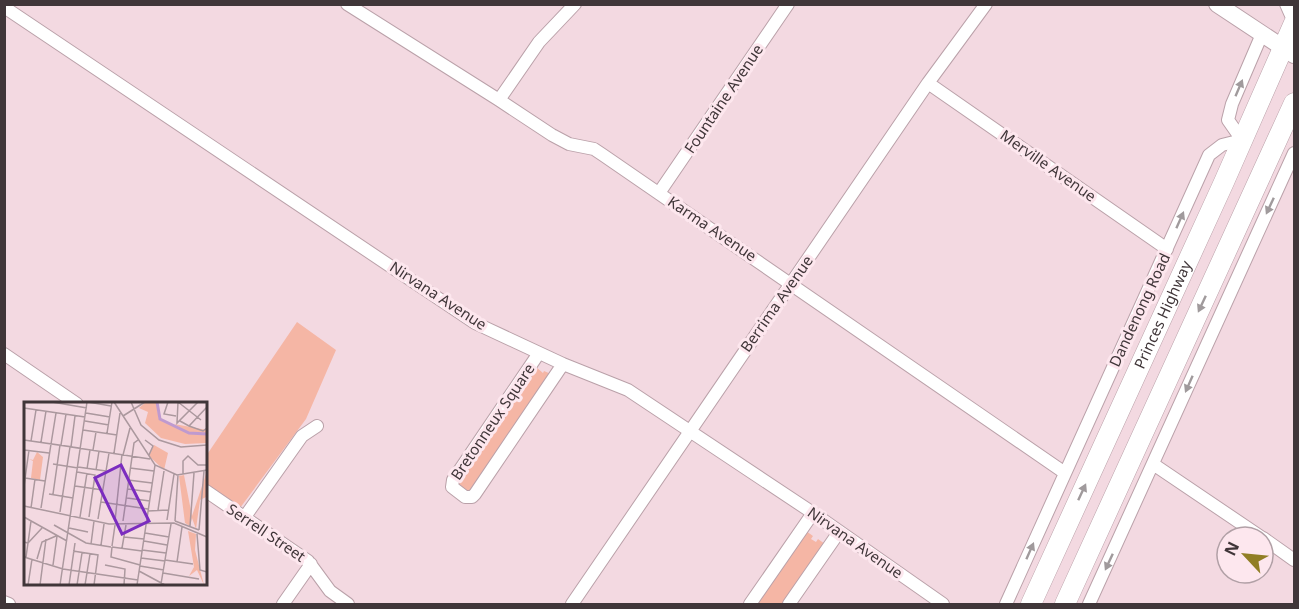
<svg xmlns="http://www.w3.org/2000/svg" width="1299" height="609" font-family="'Noto Sans',sans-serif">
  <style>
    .green { fill: #f5b6a5 }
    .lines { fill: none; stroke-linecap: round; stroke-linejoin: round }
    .minor-casing { stroke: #baa1a9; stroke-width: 14 }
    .secondary-casing { stroke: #baa1a9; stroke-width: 18 }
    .trunk-casing { stroke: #baa1a9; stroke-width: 21 }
    .minor { stroke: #fff; stroke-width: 12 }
    .secondary { stroke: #fff; stroke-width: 16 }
    .trunk { stroke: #fff; stroke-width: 20 }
    .oneway { fill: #a09a9c }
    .labels { text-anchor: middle; stroke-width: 6; stroke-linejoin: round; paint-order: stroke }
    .street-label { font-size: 15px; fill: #403639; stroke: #fde7ee }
    .inset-river { fill: none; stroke: #bf9acf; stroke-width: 3 }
    .inset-road { fill: none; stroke: #ab989e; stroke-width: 1.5 }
    .view { fill: #7b2cbf; fill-opacity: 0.15; stroke: #7b2cbf; stroke-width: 3 }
    .inset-edge { fill: none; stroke: #403639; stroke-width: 3 }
  </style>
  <rect width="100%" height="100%" fill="#f3d9e1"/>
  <path class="green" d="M 297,322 L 336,350 L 306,419 L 240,508 L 206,484 L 206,456 Z
    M 536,367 L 543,373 L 544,371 L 551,374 L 473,489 L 469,492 L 458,488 L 457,482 Z
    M 806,531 L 813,536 L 811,539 L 816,542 L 818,539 L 825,544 L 784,604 L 756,604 Z"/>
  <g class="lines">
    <defs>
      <path id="minor" d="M 347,4 L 499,100 L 552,135 L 569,144 L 594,149 L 603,155 L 1065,473
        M 1286,4 L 1294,22
        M 4,7 L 475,323 L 563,364 L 628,390 L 813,513 L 943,604
        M 928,83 L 1167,249
        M 499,100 L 539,42 L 575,4
        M 659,193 L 788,4
        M 539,353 L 453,480 L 452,487 L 465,497 L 472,497 L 475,494 L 563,364
        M 4,354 L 77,404
        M 1153,464 L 1261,537
        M 206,491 L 308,561 L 330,591 L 348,604
        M 244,518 L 302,436 L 317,426
        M 1263,538 L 1294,560
        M 4,602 L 9,604
        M 283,604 L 311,564
        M 572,604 L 928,83 L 986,4
        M 750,604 L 813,513
        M 789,604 L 839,532
        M 1006,604 L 1209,155 L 1222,145 L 1242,140 L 1228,120 L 1232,104 L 1262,34
        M 1089,604 L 1294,153"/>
      <path id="secondary" d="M 1217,4 L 1294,55"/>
      <g id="trunk">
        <path id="s1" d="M 1031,604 L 1224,182 L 1294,23"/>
        <path d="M 1065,604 L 1294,103"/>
      </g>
    </defs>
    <use href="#minor" class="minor-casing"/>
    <use href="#secondary" class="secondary-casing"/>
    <use href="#trunk" class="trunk-casing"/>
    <use href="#minor" class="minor"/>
    <use href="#secondary" class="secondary"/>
    <use href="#trunk" class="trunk"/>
  </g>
  <defs><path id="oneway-solid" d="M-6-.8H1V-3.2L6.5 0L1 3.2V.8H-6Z" transform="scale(1.5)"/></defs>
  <g class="oneway">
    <use href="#oneway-solid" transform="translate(1239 88) rotate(-67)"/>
    <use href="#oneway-solid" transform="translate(1270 206) rotate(115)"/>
    <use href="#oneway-solid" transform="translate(1180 220) rotate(-66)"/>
    <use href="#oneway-solid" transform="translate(1202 304) rotate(115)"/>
    <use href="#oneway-solid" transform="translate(1189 384) rotate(114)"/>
    <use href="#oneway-solid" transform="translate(1082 492) rotate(-65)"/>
    <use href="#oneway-solid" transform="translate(1030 551) rotate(-66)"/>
    <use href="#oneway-solid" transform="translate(1109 562) rotate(115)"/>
  </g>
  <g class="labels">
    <g class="street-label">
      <text transform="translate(724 99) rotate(-56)" y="5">Fountaine Avenue</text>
      <text transform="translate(1048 166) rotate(35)" y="5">Merville Avenue</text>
      <text transform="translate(712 229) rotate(34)" y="5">Karma Avenue</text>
      <text transform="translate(438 296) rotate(33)" y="5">Nirvana Avenue</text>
      <text transform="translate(777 304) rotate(-55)" y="5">Berrima Avenue</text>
      <text transform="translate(1140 310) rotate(-65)" y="5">Dandenong Road</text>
      <text dy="5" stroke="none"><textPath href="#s1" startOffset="318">Princes Highway</textPath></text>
      <text transform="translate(493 422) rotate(-56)" y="5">Bretonneux Square</text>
      <text transform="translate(266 533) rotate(34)" y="5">Serrell Street</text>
      <text transform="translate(855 543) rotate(35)" y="5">Nirvana Avenue</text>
    </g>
  </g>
  <g transform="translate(24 402)">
    <rect width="183" height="183" fill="#f3d9e1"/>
    <path d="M 122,0 L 132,0 L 135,17 L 159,29 L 165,31 L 150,22 L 183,28 L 183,41 L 161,42 L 137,36 L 121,21 L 124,10 L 115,6 ZM 130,43 L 144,51 L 140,68 L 125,54 ZM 13,50 L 19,55 L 16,78 L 7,76 L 9,59 L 5,57 L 9,58 ZM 183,69 L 182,95 L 176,98 L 172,127 L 168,116 L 166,124 L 161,121 L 155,74 L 160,73 L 168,114 ZM 164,129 L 172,132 L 171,148 L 180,183 L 173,168 L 165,174 L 170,165 Z" fill="#f5b6a5"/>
    <path class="inset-river" d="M 133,0 L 136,17 L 165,31 L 183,32"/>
    <path class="inset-road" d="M 28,0 L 63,6M 64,0 L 87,4M 90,0 L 131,63 L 153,73 L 183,68M 107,0 L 117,23 L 135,38 L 157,45 L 183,43M 144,0 L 140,12 L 152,14M 154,0 L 153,21 L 174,0M 154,0 L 177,18M 0,6 L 61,15M 62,11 L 86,15M 99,14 L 121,0M 61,19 L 85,23M 156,19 L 165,24 L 183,5M 165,24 L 179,29 L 183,26M 59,28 L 93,33M 83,31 L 88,0M 0,38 L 49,45M 0,38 L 55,46M 121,38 L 129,44 L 125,53M 7,39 L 12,8M 17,40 L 22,9M 27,42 L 32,11M 37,43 L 42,12M 47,45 L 51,14M 47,45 L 126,57M 0,48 L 25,51M 69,48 L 72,30M 90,51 L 96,11M 99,53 L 106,26M 29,62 L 54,66M 54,65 L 82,69M 106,66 L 130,69M 63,67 L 66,48M 72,68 L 75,49M 53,70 L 71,73 L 65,115M 159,72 L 159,59 L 164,54 L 174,63 L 183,63M 1,76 L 21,79M 104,78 L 128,81M 0,84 L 5,48M 51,84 L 79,88M 104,87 L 127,90M 25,92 L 49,96M 29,92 L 36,43M 103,96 L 126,99M 77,100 L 124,107M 0,104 L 85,122 L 150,121 L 183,135M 7,106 L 11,77M 17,106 L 27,42M 134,108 L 140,69M 124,109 L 144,108M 36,110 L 46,45M 0,115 L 43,139M 56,115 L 63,71M 74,117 L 85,51M 143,118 L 150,72M 91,119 L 98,52M 99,119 L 110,41 L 114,38M 151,119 L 175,128M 151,119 L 154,73M 30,123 L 62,141 L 87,145M 166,124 L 170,71M 45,126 L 64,130M 175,128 L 180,69M 121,131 L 145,135M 173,132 L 176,168 L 183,170M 100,135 L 120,137M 120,139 L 143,143M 0,140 L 4,141 L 7,119M 67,142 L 70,119M 77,143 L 80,122M 88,144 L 91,123M 88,145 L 87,155 L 116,163M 88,145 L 118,149M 98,146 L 102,123M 118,148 L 142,151M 49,149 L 74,153 L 70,183M 0,155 L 39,167 L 114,178M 2,155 L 4,141 L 18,126M 117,156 L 141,159M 13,157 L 18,140 L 32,134M 141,158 L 169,162M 153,160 L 158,125M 29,163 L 33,134M 81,163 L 101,167 L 100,183M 116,164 L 140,168M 115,169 L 141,183M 139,171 L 175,177M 137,182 L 147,122M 4,183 L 8,157M 16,183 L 22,137M 36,183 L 63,0M 45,183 L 51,141M 53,183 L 58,151M 61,183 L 66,152M 113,183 L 131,63"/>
    <path class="view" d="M 97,63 L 125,119 L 98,132 L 71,76 Z"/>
    <rect width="183" height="183" class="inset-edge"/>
  </g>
  <rect width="1299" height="609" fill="none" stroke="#403639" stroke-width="12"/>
  <g transform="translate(1245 555) rotate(296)"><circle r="28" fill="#fde7ee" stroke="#b1a0a6" stroke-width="1.5"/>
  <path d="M0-4.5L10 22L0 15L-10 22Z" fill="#917e25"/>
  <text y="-9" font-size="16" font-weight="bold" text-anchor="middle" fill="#403639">N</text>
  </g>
</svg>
